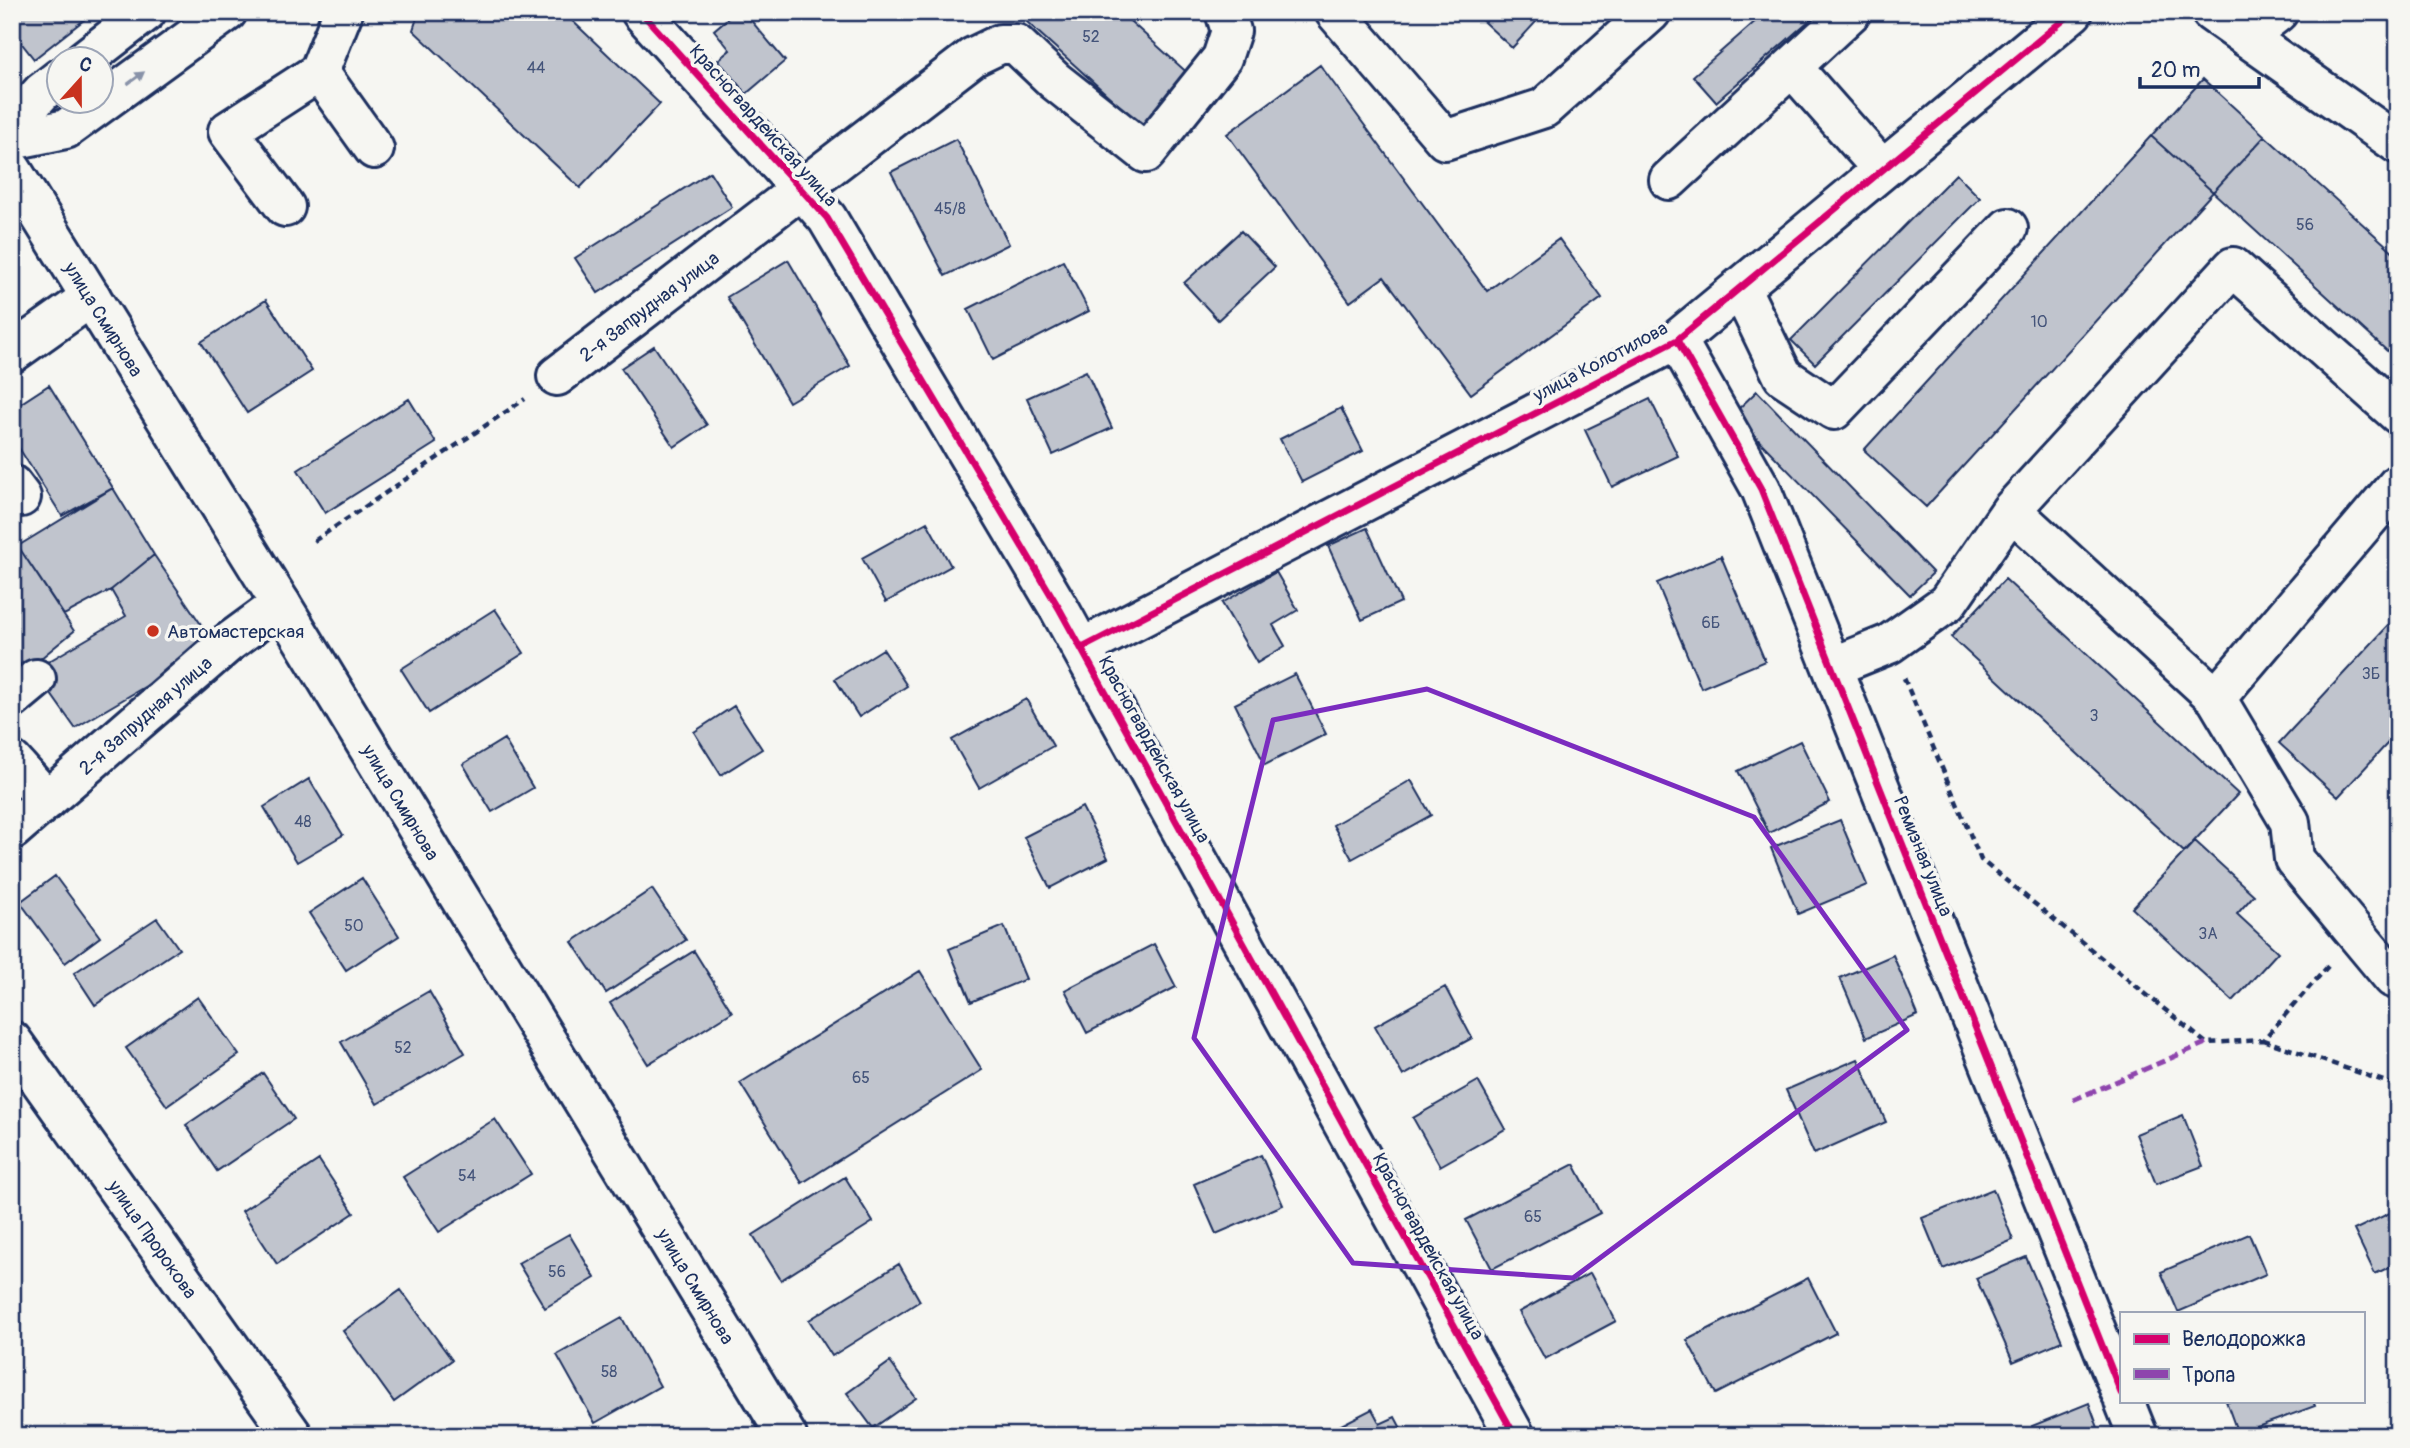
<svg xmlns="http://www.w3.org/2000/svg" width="2410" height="1448" font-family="Pangolin,sans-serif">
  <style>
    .building { fill: #c0c4cd; stroke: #1b2f5e; stroke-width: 2 }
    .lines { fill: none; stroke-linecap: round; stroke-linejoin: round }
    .minor-casing { stroke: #1b2f5e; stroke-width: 44 }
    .major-casing { stroke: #1b2f5e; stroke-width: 44 }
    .highway-casing { stroke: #1b2f5e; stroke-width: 44 }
    .path { stroke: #1b2f5e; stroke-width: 4.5; stroke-dasharray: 7 5; stroke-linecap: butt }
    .minor { stroke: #f6f6f2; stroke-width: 38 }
    .major { stroke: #f6f6f2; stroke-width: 38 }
    .highway { stroke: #f6f6f2; stroke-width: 38 }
    .quiet { stroke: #8e44ad; stroke-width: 5; stroke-dasharray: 10 5; stroke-linecap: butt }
    .cycleway-casing { stroke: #f6f6f2; stroke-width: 11 }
    .cycleway { stroke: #d6006c; stroke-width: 7 }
    .oneway { fill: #8892a8 }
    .marked { fill: none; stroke: #7b2cbf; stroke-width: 5; stroke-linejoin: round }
    .poi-dot { fill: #c8321e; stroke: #f6f6f2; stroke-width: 2.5 }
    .labels { text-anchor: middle; stroke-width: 7; stroke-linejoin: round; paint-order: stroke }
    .number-label { font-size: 16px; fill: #44547a }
    .street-label { font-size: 19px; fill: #1b2f5e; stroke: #f6f6f2 }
    .poi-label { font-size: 19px; fill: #1b2f5e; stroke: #f6f6f2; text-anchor: start }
  </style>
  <rect width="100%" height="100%" fill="#f6f6f2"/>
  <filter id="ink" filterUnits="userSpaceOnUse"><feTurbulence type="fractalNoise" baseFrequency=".0143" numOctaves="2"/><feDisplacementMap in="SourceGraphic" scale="14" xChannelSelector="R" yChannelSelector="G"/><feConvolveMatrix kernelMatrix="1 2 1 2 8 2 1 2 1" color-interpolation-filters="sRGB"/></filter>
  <g filter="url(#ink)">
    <path class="building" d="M 12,12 L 94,12 L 34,59 L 12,31 Z
      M 419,12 L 563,12 L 660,104 L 580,188 L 413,30 Z
      M 735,12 L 744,12 L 785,61 L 746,94 L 718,60 L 730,50 L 714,30 Z
      M 1016,12 L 1120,12 L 1192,77 L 1145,129 Z
      M 1473,12 L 1545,12 L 1512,48 Z
      M 1766,12 L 1819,12 L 1716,102 L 1693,76 Z
      M 1320,65 L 1487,291 L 1559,239 L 1602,298 L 1471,394 L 1384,277 L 1350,302 L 1227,134 Z
      M 2203,79 L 2265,136 L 2213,192 L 2151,136 Z
      M 2151,136 L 2213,192 L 1926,507 L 1864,450 Z
      M 2265,136 L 2398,256 L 2398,361 L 2213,192 Z
      M 956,139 L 1009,244 L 945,276 L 891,172 Z
      M 710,172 L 732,207 L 598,293 L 575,258 Z
      M 1956,174 L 1980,198 L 1815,364 L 1791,340 Z
      M 1241,231 L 1275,267 L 1218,320 L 1184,283 Z
      M 788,260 L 850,366 L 789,402 L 727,297 Z
      M 1063,261 L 1089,311 L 993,360 L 968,309 Z
      M 266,300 L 312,371 L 247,413 L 201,342 Z
      M 654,346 L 707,425 L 674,447 L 621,368 Z
      M 1086,371 L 1112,428 L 1053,455 L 1027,398 Z
      M 49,385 L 113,488 L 62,516 L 12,437 L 12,409 Z
      M 1757,391 L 1933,573 L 1910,595 L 1733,414 Z
      M 409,399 L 436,443 L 325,513 L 298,470 Z
      M 1650,399 L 1678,456 L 1612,487 L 1585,430 Z
      M 1341,408 L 1363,451 L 1302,482 L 1280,439 Z
      M 113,488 L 154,555 L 111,590 L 64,615 L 18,546 Z
      M 927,522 L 951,566 L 886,602 L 862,558 Z
      M 1367,528 L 1401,602 L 1362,620 L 1328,546 Z
      M 18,546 L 74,631 L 12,682 L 12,551 Z
      M 154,555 L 215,645 L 75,728 L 34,670 L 126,616 L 111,590 Z
      M 1721,556 L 1765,661 L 1701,688 L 1657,583 Z
      M 1276,572 L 1298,610 L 1273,625 L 1285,646 L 1257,663 L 1222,603 Z
      M 2005,579 L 2238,794 L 2184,852 L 1951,637 Z
      M 495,609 L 524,653 L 429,713 L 401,669 Z
      M 2398,615 L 2398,732 L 2338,797 L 2279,743 Z
      M 883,649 L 907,686 L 859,717 L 835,679 Z
      M 1295,674 L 1326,734 L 1265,765 L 1235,704 Z
      M 1026,699 L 1053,746 L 979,788 L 952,740 Z
      M 734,706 L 762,749 L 721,775 L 694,732 Z
      M 504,739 L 533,788 L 492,812 L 463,764 Z
      M 1800,741 L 1830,802 L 1769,833 L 1738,771 Z
      M 309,779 L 343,835 L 297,862 L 264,807 Z
      M 1411,780 L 1431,815 L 1352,859 L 1333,825 Z
      M 1082,807 L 1108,858 L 1050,888 L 1024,837 Z
      M 1840,820 L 1867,885 L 1798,914 L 1771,848 Z
      M 2195,841 L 2254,895 L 2237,914 L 2278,952 L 2233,1001 L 2132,908 Z
      M 55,876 L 100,937 L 65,963 L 20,902 Z
      M 362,878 L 399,936 L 346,970 L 309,913 Z
      M 652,889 L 686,940 L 606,993 L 572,942 Z
      M 157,918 L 179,949 L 95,1005 L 74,973 Z
      M 1004,926 L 1026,979 L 971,1002 L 949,949 Z
      M 1154,944 L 1176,987 L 1087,1033 L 1065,990 Z
      M 694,951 L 732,1012 L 648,1064 L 610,1003 Z
      M 1893,955 L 1918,1015 L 1866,1038 L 1840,978 Z
      M 920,971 L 982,1070 L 802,1183 L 740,1083 Z
      M 1445,987 L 1472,1038 L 1403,1076 L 1375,1026 Z
      M 429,991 L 465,1053 L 377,1104 L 341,1042 Z
      M 198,997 L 239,1055 L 167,1106 L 126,1048 Z
      M 1858,1059 L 1886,1122 L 1814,1154 L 1786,1090 Z
      M 263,1073 L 294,1119 L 217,1171 L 186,1125 Z
      M 1478,1081 L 1505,1129 L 1440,1166 L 1413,1118 Z
      M 2183,1115 L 2203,1166 L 2156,1184 L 2136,1134 Z
      M 495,1119 L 531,1174 L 439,1232 L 403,1177 Z
      M 1261,1155 L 1283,1205 L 1216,1234 L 1194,1184 Z
      M 319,1160 L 354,1213 L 277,1264 L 242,1211 Z
      M 1574,1164 L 1600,1213 L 1492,1269 L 1466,1220 Z
      M 845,1177 L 873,1222 L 781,1280 L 753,1235 Z
      M 1993,1189 L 2013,1240 L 1943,1269 L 1922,1218 Z
      M 2398,1209 L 2398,1263 L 2375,1274 L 2354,1230 Z
      M 569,1234 L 595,1278 L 545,1308 L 518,1263 Z
      M 2249,1234 L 2266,1274 L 2178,1312 L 2161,1272 Z
      M 2026,1257 L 2062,1341 L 2013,1362 L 1976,1278 Z
      M 899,1264 L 920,1301 L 832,1356 L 809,1320 Z
      M 1590,1273 L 1616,1321 L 1545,1359 L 1519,1312 Z
      M 1808,1278 L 1836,1333 L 1716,1394 L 1687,1340 Z
      M 401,1290 L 452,1360 L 394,1402 L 343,1331 Z
      M 622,1318 L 660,1386 L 595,1423 L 557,1355 Z
      M 890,1362 L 916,1398 L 873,1428 L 847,1393 Z
      M 2226,1401 L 2313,1401 L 2315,1406 L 2238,1434 Z
      M 2089,1403 L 2101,1436 L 2036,1436 L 2032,1426 Z
      M 1372,1409 L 1380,1424 L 1395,1417 L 1405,1436 L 1320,1436 Z"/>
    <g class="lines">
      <defs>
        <path id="minor" d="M 343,12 L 319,72 L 374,149
          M 641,12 L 827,218 L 1060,610 L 1515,1436
          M 1335,12 L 1445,140 L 1544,108 L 1651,12
          M 2211,12 L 2398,144
          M 2246,37 L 2278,12
          M 1792,67 L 1882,169
          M 1669,180 L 1851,12
          M 285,207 L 228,131 L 319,72
          M 1740,287 L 1783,376 L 1834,410 L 2008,228
          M 1677,340 L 1761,489 L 2121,1393
          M 12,353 L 91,297
          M 557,376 L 973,57 L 1000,44 L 1016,44 L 1055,81 L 1146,153 L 1222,58 L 1231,31 L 1225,12
          M 2398,414 L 2233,267 L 2011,510 L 2216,698 L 2398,484
          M 12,485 L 21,497
          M 1082,648 L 1677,340 L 2073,12
          M 1832,667 L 1889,644 L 1947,603 L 2011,510
          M 2216,698 L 2290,822 L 2294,859 L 2393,978 L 2398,972
          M 12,699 L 36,679
          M 12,761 L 47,800
          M 12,830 L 228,643 L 281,604
          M 12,1041 L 293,1436
          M 2124,1401 L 2138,1436"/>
        <path id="major" d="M 84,60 L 146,12
          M 12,125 L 42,92 L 60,78
          M 12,170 L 281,604 L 787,1436"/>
        <path id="highway" d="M 12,140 L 66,129 L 227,12"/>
      </defs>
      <use href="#minor" class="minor-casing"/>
      <use href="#major" class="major-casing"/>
      <use href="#highway" class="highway-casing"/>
      <path class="path" d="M 314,541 L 525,399
        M 1904,678 L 1981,860 L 2206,1043 L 2263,1040 L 2330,964
        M 2263,1040 L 2398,1086"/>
      <use href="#minor" class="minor"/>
      <use href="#major" class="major"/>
      <use href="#highway" class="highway"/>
      <path class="quiet" d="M 2073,1100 L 2206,1043"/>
      <defs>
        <path id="cycleway" d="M 641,12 L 827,218 L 1060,610 L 1515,1436
          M 1677,340 L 1761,489 L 2121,1393
          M 1082,648 L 1677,340 L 2073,12"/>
      </defs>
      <use href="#cycleway" class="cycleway-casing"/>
      <use href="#cycleway" class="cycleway"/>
    </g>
    <defs><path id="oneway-solid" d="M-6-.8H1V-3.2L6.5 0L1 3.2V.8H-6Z" transform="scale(1.75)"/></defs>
    <use class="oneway" href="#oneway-solid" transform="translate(136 78) rotate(-36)"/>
  </g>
  <path class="marked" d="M 1427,689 L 1754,817 L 1907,1030 L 1573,1278 L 1353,1263 L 1194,1038 L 1273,720 Z"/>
  <circle class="poi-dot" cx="153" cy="631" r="7"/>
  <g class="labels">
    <g class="number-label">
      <text x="1091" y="42">52</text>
      <text x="536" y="73">44</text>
      <text x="950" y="214">45/8</text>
      <text x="2305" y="230">56</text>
      <text x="2039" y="327">10</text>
      <text x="1711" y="628">6Б</text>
      <text x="2371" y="679">3Б</text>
      <text x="2094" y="721">3</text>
      <text x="303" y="827">48</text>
      <text x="354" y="931">50</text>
      <text x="2208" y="939">3А</text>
      <text x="403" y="1053">52</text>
      <text x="861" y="1083">65</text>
      <text x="467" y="1181">54</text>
      <text x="1533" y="1222">65</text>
      <text x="557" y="1277">56</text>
      <text x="609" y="1377">58</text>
    </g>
    <g class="street-label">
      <text transform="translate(764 125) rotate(48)" y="7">Красногвардейская улица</text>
      <text transform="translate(649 306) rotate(-37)" y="7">2-я Запрудная улица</text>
      <text transform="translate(104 319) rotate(58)" y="7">улица Смирнова</text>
      <text transform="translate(1600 361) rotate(-28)" y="7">улица Колотилова</text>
      <text transform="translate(145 715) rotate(-41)" y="7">2-я Запрудная улица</text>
      <text transform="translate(1155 749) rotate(61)" y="7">Красногвардейская улица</text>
      <text transform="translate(401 802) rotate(59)" y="7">улица Смирнова</text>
      <text transform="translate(1924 856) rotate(68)" y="7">Ремизная улица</text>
      <text transform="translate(153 1239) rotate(55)" y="7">улица Пророкова</text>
      <text transform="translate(1429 1246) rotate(61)" y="7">Красногвардейская улица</text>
      <text transform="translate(696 1286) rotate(59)" y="7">улица Смирнова</text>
    </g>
    <g class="poi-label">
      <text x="167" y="638">Автомастерская</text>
    </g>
  </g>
  <rect width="2410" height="1448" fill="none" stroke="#f6f6f2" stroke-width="42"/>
  <rect x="21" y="21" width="2368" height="1406" fill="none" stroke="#1b2f5e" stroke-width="2.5" filter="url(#ink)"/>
  <rect x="2120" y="1312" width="245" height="91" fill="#f6f6f2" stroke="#9ea6b7" stroke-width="2"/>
  <rect x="2134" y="1334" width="35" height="10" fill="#d6006c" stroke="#9ea6b7" stroke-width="2"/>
  <text x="2182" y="1346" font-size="21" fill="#1b2f5e">Велодорожка</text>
  <rect x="2134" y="1369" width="35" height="10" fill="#8e44ad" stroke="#9ea6b7" stroke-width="2"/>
  <text x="2182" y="1382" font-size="21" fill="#1b2f5e">Тропа</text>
  <g transform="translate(80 80) rotate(21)"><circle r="33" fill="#f6f6f2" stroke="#9ea6b7" stroke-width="2"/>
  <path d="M0-5L12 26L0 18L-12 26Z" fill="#c8321e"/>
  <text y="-10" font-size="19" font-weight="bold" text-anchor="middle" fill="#1b2f5e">С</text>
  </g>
  <path d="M2140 77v10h119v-10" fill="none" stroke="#1b2f5e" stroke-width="3.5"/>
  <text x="2151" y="77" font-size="21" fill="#1b2f5e" stroke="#f6f6f2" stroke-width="5" paint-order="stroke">20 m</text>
</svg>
